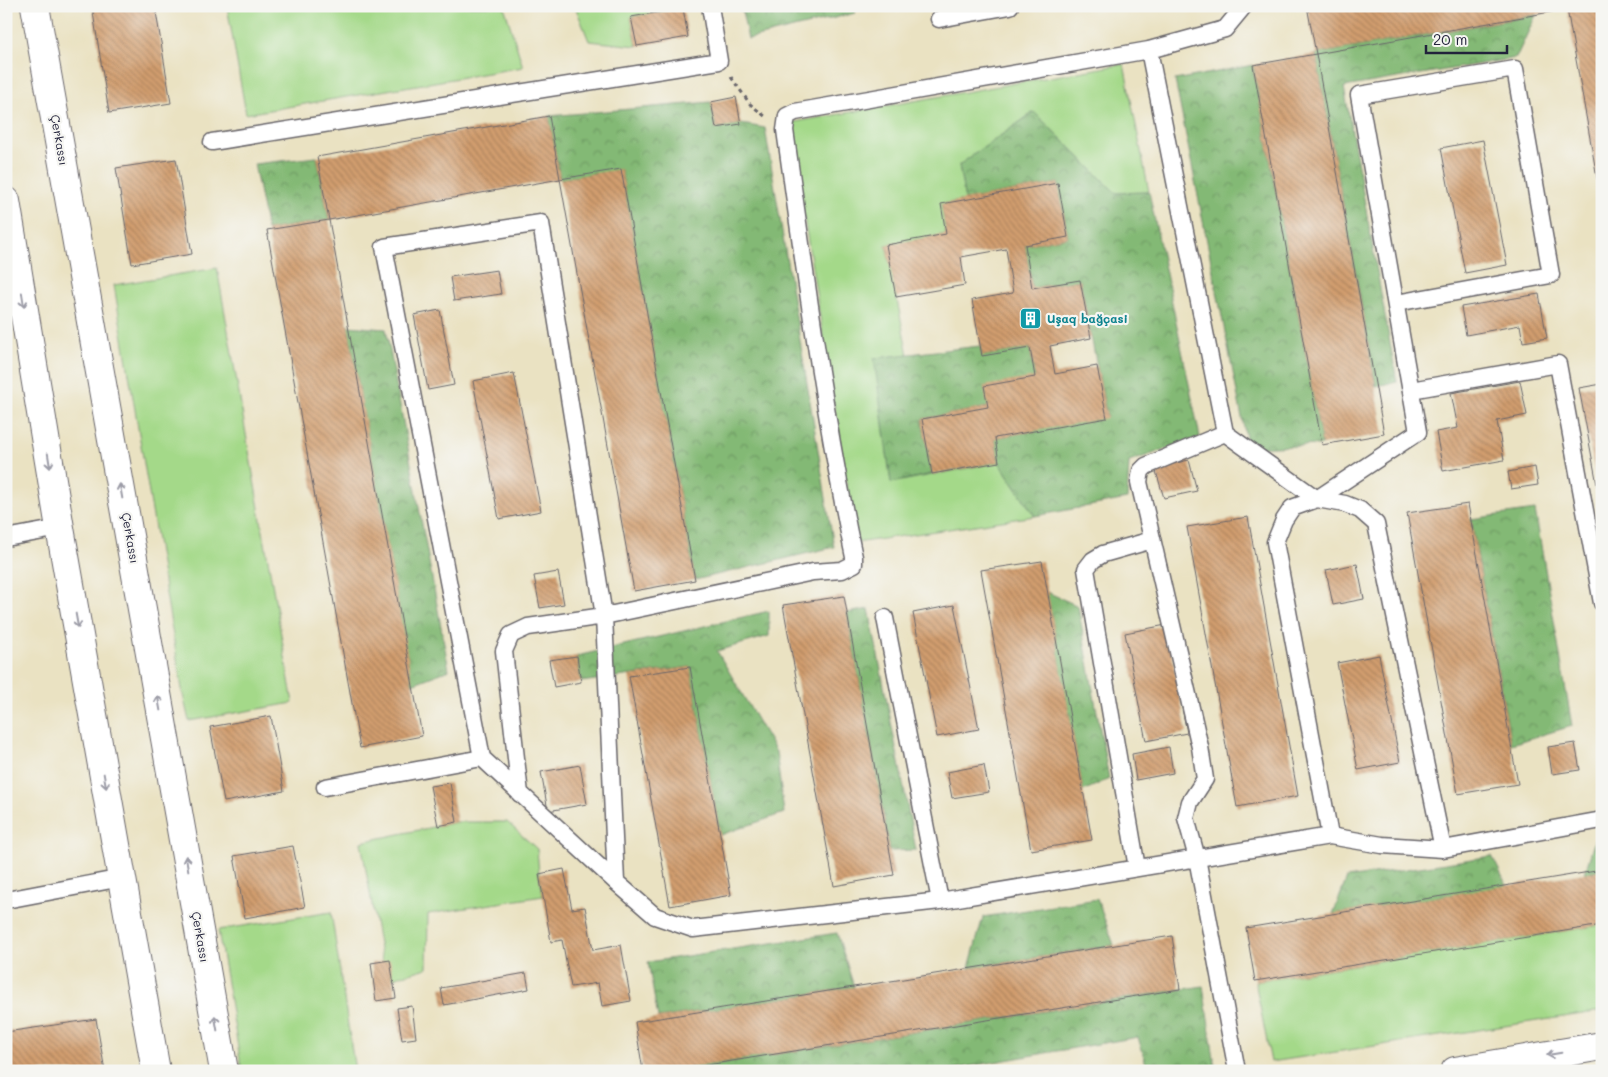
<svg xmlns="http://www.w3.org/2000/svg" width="1608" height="1077" font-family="Mali,sans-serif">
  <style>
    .green { fill: #a4d989; stroke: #637e62 }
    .forest { fill: url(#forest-crowns); stroke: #526e58 }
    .building { fill: url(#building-back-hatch) }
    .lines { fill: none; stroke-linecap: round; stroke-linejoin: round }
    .service-casing { stroke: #68656a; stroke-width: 19 }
    .tertiary-casing { stroke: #68656a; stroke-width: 30 }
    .path { stroke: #68656a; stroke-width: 3; stroke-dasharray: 4 4; stroke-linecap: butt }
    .service { stroke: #fff; stroke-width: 16 }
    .tertiary { stroke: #fff; stroke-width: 28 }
    .oneway { stroke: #9c9ca7 }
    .labels { text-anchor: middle; stroke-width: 4.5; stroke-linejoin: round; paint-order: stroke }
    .street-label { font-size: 12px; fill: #22223b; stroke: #f6f6f2 }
    .culture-label { font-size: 12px; font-weight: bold; fill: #0d838f; stroke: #f6f6f2; text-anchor: start }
  </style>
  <defs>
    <pattern id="forest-crowns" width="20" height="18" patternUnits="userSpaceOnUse" patternTransform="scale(1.25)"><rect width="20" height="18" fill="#83b975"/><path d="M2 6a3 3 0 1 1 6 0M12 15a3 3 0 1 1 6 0" fill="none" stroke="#6b9661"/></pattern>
    <pattern id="building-back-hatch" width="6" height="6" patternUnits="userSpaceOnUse" patternTransform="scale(1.25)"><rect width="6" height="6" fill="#d19d6e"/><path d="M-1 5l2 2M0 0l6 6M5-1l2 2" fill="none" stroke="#a9805c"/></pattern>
  </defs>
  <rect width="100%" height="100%" fill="#f6f6f2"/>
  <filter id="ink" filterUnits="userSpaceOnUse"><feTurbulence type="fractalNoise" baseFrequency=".02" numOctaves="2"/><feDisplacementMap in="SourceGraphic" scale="10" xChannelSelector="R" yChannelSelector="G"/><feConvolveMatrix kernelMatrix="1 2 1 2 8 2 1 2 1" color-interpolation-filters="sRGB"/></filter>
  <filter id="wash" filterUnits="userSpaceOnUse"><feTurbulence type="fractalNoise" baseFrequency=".0096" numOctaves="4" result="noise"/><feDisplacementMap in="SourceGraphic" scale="20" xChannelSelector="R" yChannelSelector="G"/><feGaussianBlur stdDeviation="1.12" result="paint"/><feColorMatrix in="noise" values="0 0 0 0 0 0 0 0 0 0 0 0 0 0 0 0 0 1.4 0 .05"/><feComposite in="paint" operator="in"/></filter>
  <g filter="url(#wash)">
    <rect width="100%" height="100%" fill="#eae2c2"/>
    <path class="green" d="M 227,6 L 504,6 L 523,67 L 246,114 Z
      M 575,6 L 682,6 L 683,8 L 631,17 L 637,46 L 589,41 Z
      M 1124,64 L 1149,192 L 1116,193 L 1034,112 L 959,165 L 965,200 L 941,204 L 946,234 L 886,245 L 908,355 L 875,358 L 891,483 L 999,462 L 1035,516 L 856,543 L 789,123 Z
      M 217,268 L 293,703 L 189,721 L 183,695 L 114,285 Z
      M 457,822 L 507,822 L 537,849 L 539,874 L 543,896 L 428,914 L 427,968 L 393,978 L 382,961 L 361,842 Z
      M 331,912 L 355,1071 L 242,1071 L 218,930 Z
      M 1602,925 L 1602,1011 L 1271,1062 L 1255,981 Z"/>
    <path class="forest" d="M 741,6 L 857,6 L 855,13 L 748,39 Z
      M 1536,15 L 1516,58 L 1344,87 L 1397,382 L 1376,386 L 1316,54 Z
      M 1253,65 L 1322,445 L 1248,448 L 1175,80 Z
      M 711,102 L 716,128 L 741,124 L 765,128 L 834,547 L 695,580 L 621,170 L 560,179 L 549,116 Z
      M 1034,112 L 1116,193 L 1149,192 L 1200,437 L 1129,462 L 1127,499 L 1035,516 L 999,462 L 995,438 L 1107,417 L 1080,280 L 1032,288 L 1025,245 L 1068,237 L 1058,183 L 965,200 L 959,165 Z
      M 317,157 L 329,220 L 267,230 L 254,164 Z
      M 348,326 L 386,329 L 449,670 L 412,684 Z
      M 980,346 L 982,356 L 1030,348 L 1035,377 L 988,407 L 922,419 L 932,474 L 891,483 L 874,358 Z
      M 1535,510 L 1572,726 L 1511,744 L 1471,519 Z
      M 1047,592 L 1078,606 L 1109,779 L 1083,791 Z
      M 869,609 L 916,850 L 890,851 L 847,613 Z
      M 769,611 L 769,636 L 717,651 L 776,752 L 784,813 L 720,835 L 690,667 L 581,682 L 577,656 Z
      M 1595,839 L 1602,839 L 1602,870 L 1585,873 Z
      M 1492,856 L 1507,886 L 1333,914 L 1347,878 Z
      M 1097,899 L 1114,945 L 969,968 L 983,917 Z
      M 837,933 L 854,987 L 658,1018 L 648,962 Z
      M 1203,986 L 1216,1071 L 1148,1071 L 1138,1037 L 942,1071 L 670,1071 Z"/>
    <g id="blocks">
      <path class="building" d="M 92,6 L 155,6 L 171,103 L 109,113 Z
        M 1307,6 L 1566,6 L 1567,9 L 1316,54 L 1384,434 L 1322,445 L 1253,65 L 1316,54 Z
        M 1585,6 L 1602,6 L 1601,200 L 1567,9 Z
        M 683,8 L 688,37 L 637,46 L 631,17 Z
        M 736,97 L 741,124 L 716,128 L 711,102 Z
        M 549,116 L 560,179 L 329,220 L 317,157 Z
        M 1483,140 L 1507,265 L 1465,273 L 1441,148 Z
        M 176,159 L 192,254 L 132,264 L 116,168 Z
        M 621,169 L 695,580 L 634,591 L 560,179 Z
        M 1058,183 L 1068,237 L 1025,245 L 1032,288 L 1080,280 L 1091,338 L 1050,346 L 1055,374 L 1097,366 L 1107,418 L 995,438 L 999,462 L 932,474 L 922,419 L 988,407 L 984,386 L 1035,377 L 1030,348 L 982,356 L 972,300 L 1013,293 L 1006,249 L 961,257 L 965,285 L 896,297 L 886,245 L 946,234 L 941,204 Z
        M 329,220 L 422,736 L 360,748 L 267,230 Z
        M 497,270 L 501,294 L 454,301 L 450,277 Z
        M 1539,294 L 1547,338 L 1523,342 L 1520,325 L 1466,335 L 1461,307 Z
        M 440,310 L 454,385 L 428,390 L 414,315 Z
        M 514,373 L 541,511 L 499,519 L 473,381 Z
        M 1520,381 L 1527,415 L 1497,421 L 1504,460 L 1443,471 L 1436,432 L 1458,428 L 1451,393 Z
        M 1602,384 L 1602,506 L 1601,506 L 1579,388 Z
        M 1189,460 L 1197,491 L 1164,498 L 1155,468 Z
        M 1535,467 L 1538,485 L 1511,489 L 1508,472 Z
        M 1468,504 L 1518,784 L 1458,794 L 1407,513 Z
        M 1248,517 L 1298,796 L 1237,807 L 1187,527 Z
        M 1042,561 L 1092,840 L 1031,850 L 981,570 Z
        M 1357,564 L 1364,599 L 1333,605 L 1326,570 Z
        M 558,572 L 564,604 L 540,608 L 534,576 Z
        M 844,596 L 894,875 L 834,886 L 783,605 Z
        M 954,605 L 979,729 L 937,737 L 913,613 Z
        M 1166,625 L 1187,733 L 1146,741 L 1125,633 Z
        M 1379,655 L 1400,762 L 1358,770 L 1337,663 Z
        M 577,656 L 581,682 L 554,687 L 549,660 Z
        M 690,667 L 731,895 L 670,906 L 629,676 Z
        M 271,716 L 284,791 L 224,802 L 210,727 Z
        M 1575,743 L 1580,770 L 1552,774 L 1548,747 Z
        M 1169,747 L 1173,773 L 1136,780 L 1132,754 Z
        M 580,765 L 587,804 L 548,811 L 541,772 Z
        M 984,765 L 989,792 L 952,798 L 947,772 Z
        M 450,783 L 457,822 L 438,826 L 430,786 Z
        M 293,846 L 305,907 L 245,918 L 234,856 Z
        M 564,869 L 572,909 L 585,907 L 593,950 L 621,945 L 631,1001 L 602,1006 L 598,983 L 571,987 L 562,940 L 551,942 L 539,874 Z
        M 1602,870 L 1602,925 L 1255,981 L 1246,928 Z
        M 1172,936 L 1180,989 L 670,1071 L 643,1071 L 635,1022 Z
        M 390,960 L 396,998 L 376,1001 L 371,963 Z
        M 526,973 L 529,989 L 444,1005 L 441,988 Z
        M 412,1006 L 416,1038 L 402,1040 L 397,1008 Z
        M 96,1019 L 105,1071 L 6,1071 L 6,1032 Z"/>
    </g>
  </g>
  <g filter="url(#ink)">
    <use href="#blocks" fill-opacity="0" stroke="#68656a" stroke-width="1"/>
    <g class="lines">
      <defs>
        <path id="service" d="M 1244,6 L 1225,29 L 1149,50 L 1225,433 L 1317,499 L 1418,432 L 1359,95 L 1515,69 L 1551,275 L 1396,303
          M 939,19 L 1010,6
          M 212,142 L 719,61 L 710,6
          M 1411,390 L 1558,364 L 1602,603
          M 1225,433 L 1146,466 L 1141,471 L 1139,482 L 1200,747 L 1205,779 L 1190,802 L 1186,818 L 1197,858 L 1237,1071
          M 6,538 L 60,528
          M 885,618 L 940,901
          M 482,758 L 384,247 L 541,223 L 604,616 L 528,627 L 511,635 L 504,651 L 520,794
          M 325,787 L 482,758 L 616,882 L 655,916 L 693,929 L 940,901 L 1330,836 L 1382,845 L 1443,849 L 1602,820
          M 1330,836 L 1275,542 L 1284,520 L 1292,508 L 1317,499 L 1345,504 L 1360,510 L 1376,524 L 1443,849
          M 1137,868 L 1086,569 L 1093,560 L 1103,554 L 1152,540
          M 616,882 L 604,616 L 813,572 L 842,570 L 854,564 L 854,557 C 824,416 805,273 785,130 L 787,116 L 795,112 L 1149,50
          M 6,900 L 122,878"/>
        <path id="tertiary" d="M 35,6 L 224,1071
          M 6,201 L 60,528 L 156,1071
          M 1455,1071 L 1602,1046"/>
      </defs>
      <use href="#service" class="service-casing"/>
      <use href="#tertiary" class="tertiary-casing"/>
      <path class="path" d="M 731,77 L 750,104 L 766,117"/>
      <use href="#service" class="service"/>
      <use href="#tertiary" class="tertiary"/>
    </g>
    <defs><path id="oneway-shaft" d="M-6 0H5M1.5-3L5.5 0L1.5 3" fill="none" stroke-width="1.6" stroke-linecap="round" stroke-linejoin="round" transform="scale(1.25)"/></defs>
    <g class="oneway">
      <use href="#oneway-shaft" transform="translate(23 300) rotate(81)"/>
      <use href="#oneway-shaft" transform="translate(49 461) rotate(81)"/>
      <use href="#oneway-shaft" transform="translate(121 491) rotate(-100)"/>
      <use href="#oneway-shaft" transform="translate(77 621) rotate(80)"/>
      <use href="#oneway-shaft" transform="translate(159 703) rotate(-100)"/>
      <use href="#oneway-shaft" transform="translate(105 781) rotate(80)"/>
      <use href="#oneway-shaft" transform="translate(187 863) rotate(-100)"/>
      <use href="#oneway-shaft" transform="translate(216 1023) rotate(-100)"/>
      <use href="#oneway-shaft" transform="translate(1554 1054) rotate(170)"/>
    </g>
  </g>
  <defs>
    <symbol id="building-square" viewBox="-11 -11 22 22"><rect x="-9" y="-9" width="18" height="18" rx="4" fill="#0f9aa8" stroke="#f6f6f2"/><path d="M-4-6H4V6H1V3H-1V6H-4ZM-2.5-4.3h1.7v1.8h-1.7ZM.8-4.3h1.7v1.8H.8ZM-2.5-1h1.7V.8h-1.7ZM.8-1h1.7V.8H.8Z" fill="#fff"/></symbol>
  </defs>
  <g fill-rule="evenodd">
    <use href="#building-square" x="1018" y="306" width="25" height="25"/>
  </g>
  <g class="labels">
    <g class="street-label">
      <text transform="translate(59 140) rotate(80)" y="4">Çerkassı</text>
      <text transform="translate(130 538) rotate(80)" y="4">Çerkassı</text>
      <text transform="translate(200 937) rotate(80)" y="4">Çerkassı</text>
    </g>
    <g class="culture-label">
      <text x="1047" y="323">Uşaq bağçasi</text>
    </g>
  </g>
  <rect width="1608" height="1077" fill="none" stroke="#f6f6f2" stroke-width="25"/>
  <path d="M1426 45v8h81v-8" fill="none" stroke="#22223b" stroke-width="2.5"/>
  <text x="1433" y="45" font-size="15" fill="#22223b" stroke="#f6f6f2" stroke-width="4" paint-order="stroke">20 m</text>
</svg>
